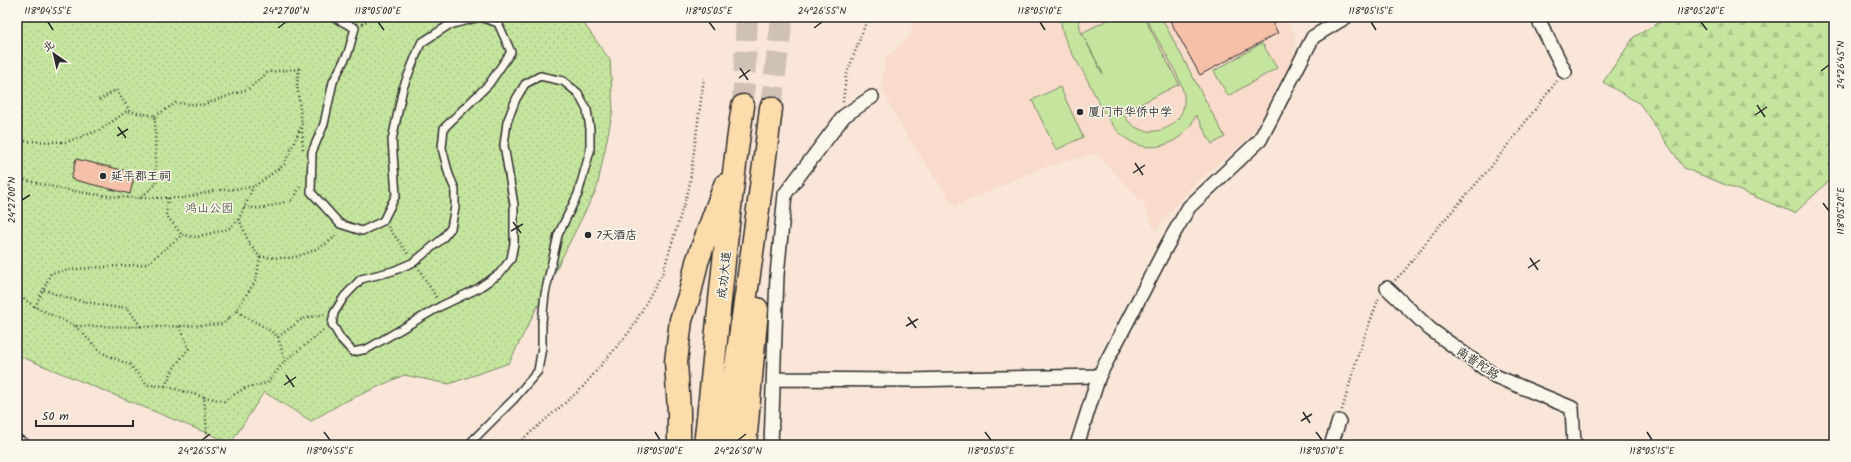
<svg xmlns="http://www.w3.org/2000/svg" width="1851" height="462" font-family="Kalam,'LXGW WenKai TC',sans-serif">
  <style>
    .built { fill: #f8dbca }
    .forest { fill: url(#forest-firs); stroke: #788864 }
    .park { fill: url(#park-dots); stroke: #788864 }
    .garden { fill: #c5e59e; stroke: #788864 }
    .building { fill: #f5c0a8; stroke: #2b2b2b }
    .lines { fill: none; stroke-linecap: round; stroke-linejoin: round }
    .highway-tunnel { stroke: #d0c1b5; stroke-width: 22; stroke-dasharray: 22 11; stroke-linecap: butt }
    .lane-casing { stroke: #2b2b2b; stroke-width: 10 }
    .street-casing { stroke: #2b2b2b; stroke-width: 16 }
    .highway-casing { stroke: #2b2b2b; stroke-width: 25 }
    .path { stroke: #2b2b2b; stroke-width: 2.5; stroke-dasharray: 1 3; stroke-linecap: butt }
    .lane { stroke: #fbf7ec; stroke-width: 7 }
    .street { stroke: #fbf7ec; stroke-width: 13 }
    .highway { stroke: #fddcac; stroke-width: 22 }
    .ticks { fill: none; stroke: #2b2b2b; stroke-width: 1.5 }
    .poi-dot { fill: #2b2b2b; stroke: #fbf7ec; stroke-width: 1.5 }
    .labels { text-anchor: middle; stroke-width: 3; stroke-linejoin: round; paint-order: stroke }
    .poi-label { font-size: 12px; fill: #2b2b2b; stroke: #fbf7ec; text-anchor: start }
    .park-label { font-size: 12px; fill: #525a48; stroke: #fbf7ec }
    .street-label { font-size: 12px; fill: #2b2b2b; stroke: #fbf7ec }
    .neatline { fill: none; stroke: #2b2b2b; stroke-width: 1.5 }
    .ticks-label { font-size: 10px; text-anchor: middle; fill: #2b2b2b }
  </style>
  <defs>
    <pattern id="forest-firs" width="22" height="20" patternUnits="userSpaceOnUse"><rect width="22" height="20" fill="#c5e59e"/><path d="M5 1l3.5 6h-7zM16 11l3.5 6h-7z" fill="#a9c588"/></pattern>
    <pattern id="park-dots" width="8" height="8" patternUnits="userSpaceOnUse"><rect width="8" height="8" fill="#c5e59e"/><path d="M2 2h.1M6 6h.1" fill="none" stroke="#a9c588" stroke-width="1.8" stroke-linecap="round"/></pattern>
  </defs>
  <rect width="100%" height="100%" fill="#f9e6d8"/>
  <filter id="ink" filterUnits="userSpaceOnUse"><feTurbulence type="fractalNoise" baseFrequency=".025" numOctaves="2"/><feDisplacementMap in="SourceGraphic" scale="8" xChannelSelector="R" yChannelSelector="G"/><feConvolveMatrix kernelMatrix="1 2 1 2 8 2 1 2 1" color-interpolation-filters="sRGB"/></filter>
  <g filter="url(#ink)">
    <path class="built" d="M 912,17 L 1285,17 L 1295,35 L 1293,77 L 1245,142 L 1192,186 L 1155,230 L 1143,203 L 1096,153 L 1038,169 L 955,207 L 905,133 L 882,90 L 885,59 L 911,35 L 913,20 Z"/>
    <path class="forest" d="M 1669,17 L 1834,17 L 1834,176 L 1795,213 L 1684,168 L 1640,104 L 1603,82 L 1634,37 Z"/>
    <path class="park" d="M 17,17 L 579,17 L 610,60 L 613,110 L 597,188 L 509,363 L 449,384 L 404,375 L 342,403 L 311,421 L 264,392 L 231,443 L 17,355 Z"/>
    <path class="garden" d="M 1061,17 L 1078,17 L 1081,32 L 1103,74 L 1082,33 L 1113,17 L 1144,17 L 1179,84 L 1123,113 C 1138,145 1187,132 1184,97 C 1184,81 1154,34 1145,17 L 1161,17 L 1225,137 L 1212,144 L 1196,115 C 1190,130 1179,140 1164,145 C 1119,157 1101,106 1085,75 C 1075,57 1060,39 1061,17 Z
      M 1262,43 L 1277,68 L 1228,96 L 1214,71 Z
      M 1060,87 L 1083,137 L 1056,150 L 1032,100 Z"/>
    <path class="building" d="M 1168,17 L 1269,17 L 1278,33 L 1200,75 Z
      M 76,159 L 135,173 L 130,194 L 71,179 Z"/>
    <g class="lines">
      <path class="highway-tunnel" d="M 743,106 L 747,17
        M 771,108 L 782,17"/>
      <defs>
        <path id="lane" d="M 333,17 L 355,28 L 348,53 L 333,82 L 324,124 L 312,152 L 311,192 L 340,224 L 362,231 L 383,221 L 396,195 L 392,140 L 403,88 L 421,43 L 449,25 L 480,17 L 498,23 L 511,52 L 489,84 L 444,128 L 442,148 L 449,175 L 455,189 L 455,207 L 451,228 L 442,239 L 414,262 L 393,271 L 361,279 L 344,297 L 334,313 L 332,324 L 341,339 L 353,352 L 367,349 L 441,306 L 477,289 L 499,274 L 511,259 L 514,243 L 514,205 L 504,145 L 507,122 L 516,99 L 525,84 L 540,76 L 563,81 L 578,93 L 587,110 L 590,129 L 590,151 L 578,194 L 558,235 L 545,294 L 542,322 L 542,347 L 538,371 L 514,399 L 468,445"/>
        <path id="street" d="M 1537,17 L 1565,72
          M 1387,288 L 1430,329 L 1495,376 L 1572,408 L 1574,445
          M 774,379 L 908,380 L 1099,376
          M 17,442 L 23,445
          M 771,445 L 777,275 L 785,194 L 844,116 L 872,97
          M 1077,445 L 1099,376 L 1166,247 L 1189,207 L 1260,140 L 1313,37 L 1346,17
          M 1331,445 L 1339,421"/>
        <path id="highway" d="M 679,445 L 679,411 L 676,362 L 681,320 L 690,293 L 697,262 L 725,185
          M 705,445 C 718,332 726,218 743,106
          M 725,445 C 740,332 758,220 771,108
          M 745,445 L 757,309"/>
      </defs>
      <use href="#lane" class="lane-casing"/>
      <use href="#street" class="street-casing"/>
      <use href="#highway" class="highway-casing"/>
      <path class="path" d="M 362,24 L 372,17
        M 99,100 L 116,90 L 130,111
        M 843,102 L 846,76 L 868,17
        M 155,116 L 176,103 L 202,105 L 248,89 L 268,72 L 299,69 L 297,84 L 302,125 L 284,165 L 253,187
        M 302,128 L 303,149
        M 17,141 L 66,142 L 100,130 L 127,111 L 155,116 L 156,184 L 140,198 C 98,197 58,189 17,178
        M 141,198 L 184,198 L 213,191 L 253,187 L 239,219 L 250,245 L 260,257 C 271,257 284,259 294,257 C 305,255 333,243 337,233
        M 168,198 L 166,215 L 182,235
        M 244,208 L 263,208 L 293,200 L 301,185
        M 388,227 L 409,255
        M 419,269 L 437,299
        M 1395,280 L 1405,270 L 1434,232 L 1490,168 L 1557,81
        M 44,290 L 67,298 L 117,308 L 127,307 L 141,327
        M 17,294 L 35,307 L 75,326 L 160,327 L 223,324 L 236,311 L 256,280 L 260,257
        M 35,307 L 51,273 L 77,269 L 147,264 L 182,235 L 196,237 L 228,229 L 239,219
        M 75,326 L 102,353 L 130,365 L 147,385 L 165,386 L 204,397 L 208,445
        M 278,337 L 302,319 L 325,314
        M 285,361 L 325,329
        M 165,386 L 175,366 L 189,348 L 179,326
        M 204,397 L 224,401 L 245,388 L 267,383 L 285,361 L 278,337 L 271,331 L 236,311
        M 1342,410 L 1358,355 L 1379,297
        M 516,445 L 581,389 L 631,330 L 663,272 L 689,188 L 704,78"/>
      <use href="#lane" class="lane"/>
      <use href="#street" class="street"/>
      <use href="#highway" class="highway"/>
    </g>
  </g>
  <path class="ticks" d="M 48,22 L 53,30M 378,22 L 384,30M 709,22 L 715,30M 1040,22 L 1045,30M 1371,22 L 1376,30M 1701,22 L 1707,30M 278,28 L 286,22M 814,28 L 822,22M 740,68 L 748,80M 1821,71 L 1829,65M 739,78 L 750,70M 1757,105 L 1765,117M 1755,115 L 1767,107M 118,127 L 126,138M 117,136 L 128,129M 1135,163 L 1143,175M 1133,173 L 1145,165M 22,200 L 30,195M 1823,203 L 1829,211M 513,222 L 521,233M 511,231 L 523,224M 1530,258 L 1538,270M 1528,268 L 1540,260M 908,317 L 916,328M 906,326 L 918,319M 286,375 L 294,387M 284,385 L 296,377M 1303,412 L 1310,423M 1301,421 L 1312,414M 324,432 L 330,440M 655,432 L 660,440M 985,432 L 991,440M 1316,432 L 1322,440M 1647,432 L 1652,440M 202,440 L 210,434M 738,440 L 746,434"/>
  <g class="poi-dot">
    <circle cx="1080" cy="112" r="4"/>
    <circle cx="103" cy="176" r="4"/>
    <circle cx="588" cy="235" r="4"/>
  </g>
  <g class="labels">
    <g class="poi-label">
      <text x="1088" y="116">厦门市华侨中学</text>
      <text x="111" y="180">延平郡王祠</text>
      <text x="596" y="239">7天酒店</text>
    </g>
    <g class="park-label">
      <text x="209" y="212">鸿山公园</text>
    </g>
    <g class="street-label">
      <text transform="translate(724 275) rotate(-84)" y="4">成功大道</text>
      <text transform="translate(1478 363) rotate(34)" y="4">南普陀路</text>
    </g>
  </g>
  <rect width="1851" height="462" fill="none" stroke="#fbf7ec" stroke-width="44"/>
  <g transform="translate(54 54) rotate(326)" stroke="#fbf7ec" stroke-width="3" paint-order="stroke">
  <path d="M0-3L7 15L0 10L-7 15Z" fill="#2b2b2b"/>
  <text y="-6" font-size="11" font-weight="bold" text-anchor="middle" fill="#2b2b2b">北</text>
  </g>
  <path d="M36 420v6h97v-6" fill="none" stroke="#2b2b2b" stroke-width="2"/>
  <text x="42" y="420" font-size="12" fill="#2b2b2b" stroke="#fbf7ec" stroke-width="3" paint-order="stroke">50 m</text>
  <rect x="22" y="22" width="1807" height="418" class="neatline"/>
  <g class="ticks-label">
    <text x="48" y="14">118°04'55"E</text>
    <text x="286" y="14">24°27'00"N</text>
    <text x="378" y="14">118°05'00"E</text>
    <text x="709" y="14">118°05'05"E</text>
    <text x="822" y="14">24°26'55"N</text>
    <text x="1040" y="14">118°05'10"E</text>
    <text x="1371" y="14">118°05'15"E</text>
    <text x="1701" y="14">118°05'20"E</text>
    <text transform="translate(1840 65) rotate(-90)" y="4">24°26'45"N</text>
    <text transform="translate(11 200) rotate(-90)" y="4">24°27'00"N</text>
    <text transform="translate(1840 211) rotate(-90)" y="4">118°05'20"E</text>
    <text x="202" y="454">24°26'55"N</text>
    <text x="330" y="454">118°04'55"E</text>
    <text x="660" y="454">118°05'00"E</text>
    <text x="738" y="454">24°26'50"N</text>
    <text x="991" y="454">118°05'05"E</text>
    <text x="1322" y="454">118°05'10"E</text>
    <text x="1652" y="454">118°05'15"E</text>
  </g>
</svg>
